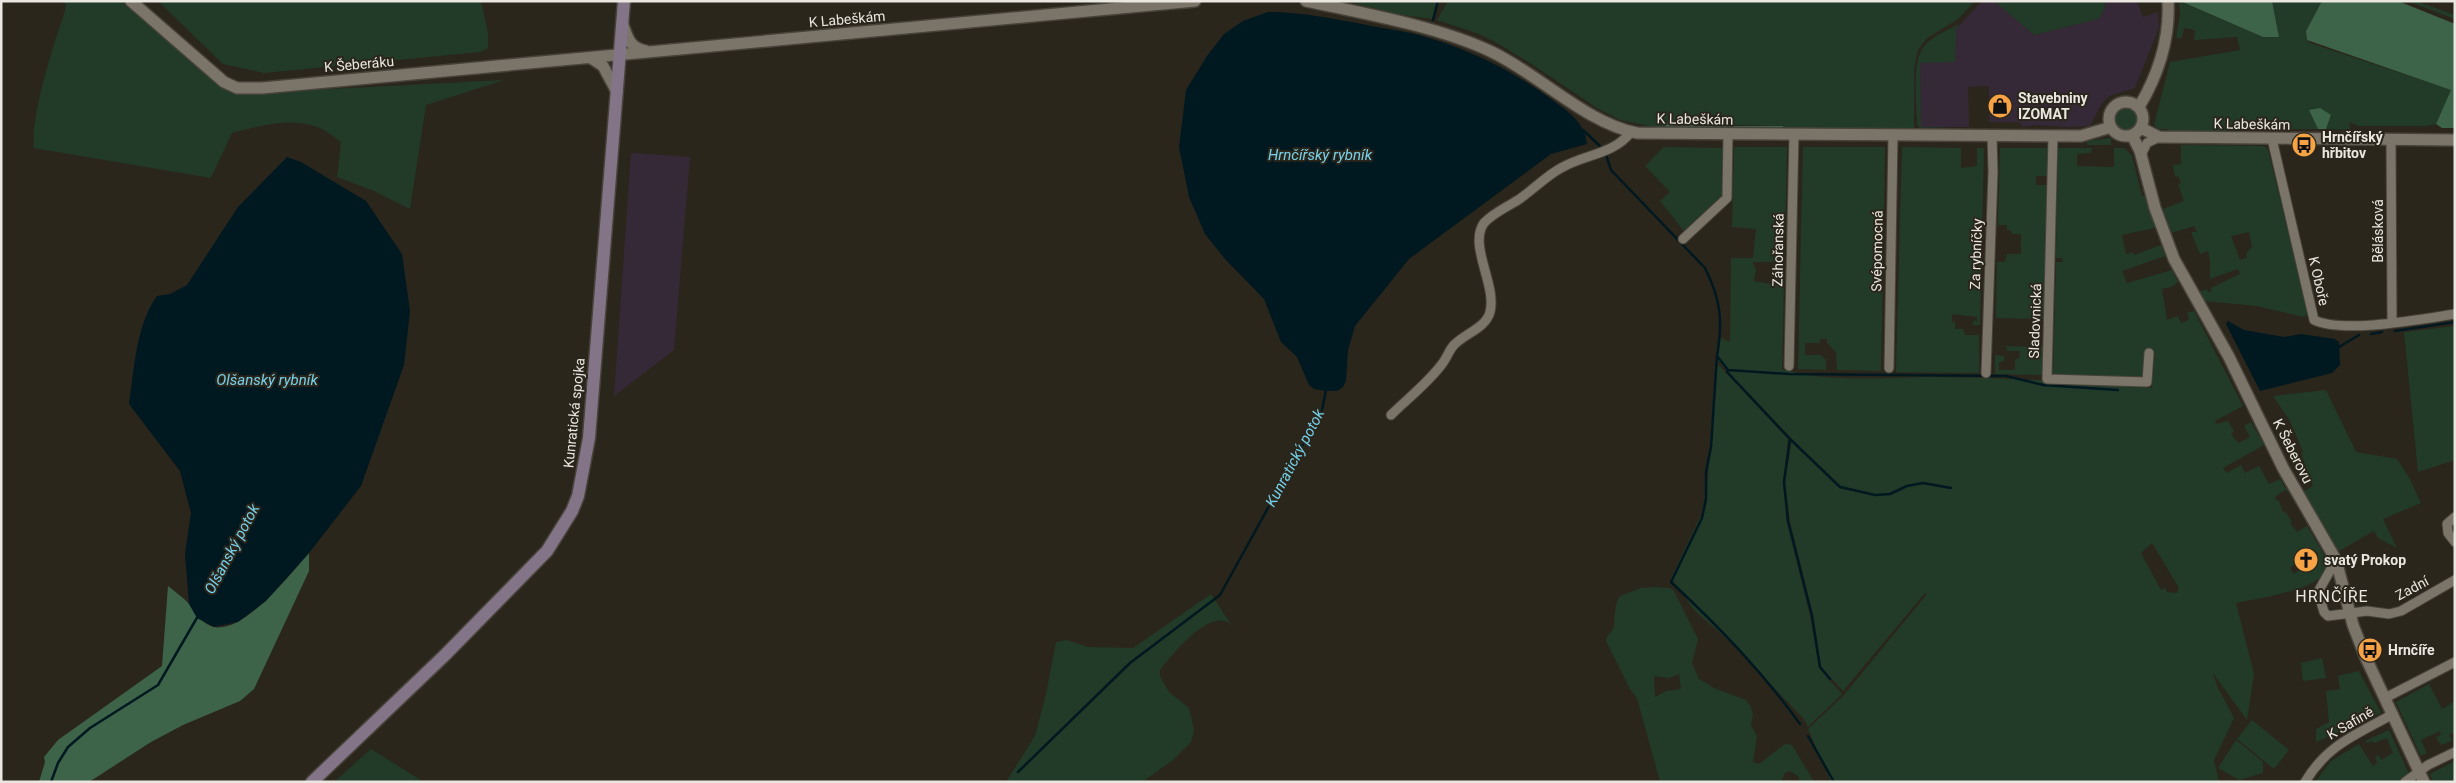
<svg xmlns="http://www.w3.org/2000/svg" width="2456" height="783" font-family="Roboto,sans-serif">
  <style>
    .industrial { fill: #362937 }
    .green { fill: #213b28; fill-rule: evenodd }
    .forest { fill: #3d6448 }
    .water { fill: #001820 }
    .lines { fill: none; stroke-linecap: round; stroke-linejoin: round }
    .stream { stroke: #001820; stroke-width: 2.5 }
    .minor-casing { stroke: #47433a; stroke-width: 11 }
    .tertiary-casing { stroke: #47433a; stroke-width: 14 }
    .secondary-casing { stroke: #47433a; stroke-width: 15 }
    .minor { stroke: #7b7569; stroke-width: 9 }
    .tertiary { stroke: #7b7569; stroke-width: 11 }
    .secondary { stroke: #837487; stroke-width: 12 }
    .labels { text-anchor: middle; stroke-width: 4; stroke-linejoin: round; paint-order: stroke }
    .street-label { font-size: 14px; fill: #eae7e0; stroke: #2b261c }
    .poi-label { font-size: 14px; font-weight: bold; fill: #eae7e0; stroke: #2b261c; text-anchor: start }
    .water-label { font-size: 15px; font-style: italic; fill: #75d1eb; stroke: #2b261c }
    .quarter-label { font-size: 16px; letter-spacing: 1px; fill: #eae7e0; stroke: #2b261c }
  </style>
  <rect width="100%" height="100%" fill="#2b261c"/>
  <path class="industrial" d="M 1982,1 L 1995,1 L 2034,35 L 2098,19 L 2104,10 L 2106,1 L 2137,1 L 2143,17 L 2158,12 L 2159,28 L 2135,88 L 2109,96 L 2102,103 L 2090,126 L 2066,127 L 2037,125 L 2023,127 L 2019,122 L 1989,122 L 1989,86 L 1968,87 L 1969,127 L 1921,127 L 1920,62 L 1954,62 L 1956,29 Z
    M 631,153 L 690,157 L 674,350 L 614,396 Z"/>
  <path class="green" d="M 63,1 L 121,1 L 234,94 L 504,80 L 426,105 L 410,209 L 374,191 L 337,177 L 341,142 C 334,137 326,130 317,127 C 291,117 258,126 232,133 L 211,178 L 34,148 C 30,117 54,43 65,11 L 66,4 Z
    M 158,1 L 481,1 L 488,33 L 488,48 L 480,52 L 264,73 L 223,64 Z
    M 1347,1 L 1440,1 L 1433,19 L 1397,14 Z
    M 1448,1 L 1975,1 L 1958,19 L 1927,38 L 1918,50 L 1914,68 L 1914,131 L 1783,129 L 1783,126 L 1666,123 L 1664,129 L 1620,120 L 1597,108 L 1533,65 L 1497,43 L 1479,34 L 1437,20 Z
    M 1994,1 L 2106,1 L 2104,10 L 2098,19 L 2034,35 Z
    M 2179,1 L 2263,37 L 2279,37 L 2272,1 L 2322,1 L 2306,31 L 2307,40 L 2310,43 L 2452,90 L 2436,124 L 2426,126 L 2359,126 L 2349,122 L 2350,130 L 2326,129 L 2331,115 L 2309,110 L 2318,129 L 2240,129 L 2239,133 L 2169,132 L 2168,129 L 2159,129 L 2154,125 L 2170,62 L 2240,50 L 2237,37 L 2194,40 L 2195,30 L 2184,28 L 2182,38 L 2176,38 L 2180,14 Z
    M 2407,1 L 2416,1 L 2455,15 L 2455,19 Z
    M 1959,24 L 1956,29 L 1955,62 L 1920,63 L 1921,127 L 1952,128 L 1921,131 L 1917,124 C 1917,102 1910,60 1926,44 C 1935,35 1948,30 1959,24 Z
    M2115 118a11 11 0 1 1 22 0a11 11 0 1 1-22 0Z
    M 2111,138 L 2111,145 L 2087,145 L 2087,141 Z
    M 2181,145 L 2264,146 L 2268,150 L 2308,313 L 2304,317 L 2256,306 L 2205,301 L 2199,292 L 2207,289 L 2208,292 L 2212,291 L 2211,288 L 2240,274 L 2238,269 L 2210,279 L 2210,260 L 2208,251 L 2200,254 L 2191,232 L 2197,232 L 2194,226 L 2171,233 L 2163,209 L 2184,201 L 2178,184 L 2181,183 L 2178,176 L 2175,177 L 2173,165 L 2181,164 ZM 2249,232 L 2252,247 L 2246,253 L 2247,258 L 2240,260 L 2231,236 Z
    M 1664,147 L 1723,148 L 1722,195 L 1684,231 L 1660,201 L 1670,192 L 1645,166 Z
    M 1734,147 L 1787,147 L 1784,273 L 1783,268 L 1775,268 L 1775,262 L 1753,262 L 1756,270 L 1754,281 L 1771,284 L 1775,282 L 1775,278 L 1784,278 L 1782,369 C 1826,384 1893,376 1941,377 C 2012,378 2082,382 2152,388 L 2155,352 L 2144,352 L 2143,377 L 2053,375 L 2056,262 L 2063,262 L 2062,258 L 2056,258 L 2058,148 L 2092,148 L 2091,153 L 2077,154 L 2077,166 L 2114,167 L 2114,148 L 2125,148 L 2132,156 L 2142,196 L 2145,196 L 2155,228 L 2122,235 L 2126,254 L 2133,252 L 2134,255 L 2161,245 L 2165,256 L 2122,271 L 2127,283 L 2172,270 L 2178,282 L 2171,287 L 2162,289 L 2167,320 L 2178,316 L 2181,323 L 2189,320 L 2187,313 L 2194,311 L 2243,406 L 2215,421 L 2216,424 L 2228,421 L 2234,431 L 2231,434 L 2238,443 L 2250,437 L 2244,426 L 2251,422 L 2264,445 L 2223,468 L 2227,473 L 2241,465 L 2245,473 L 2259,466 L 2269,484 L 2280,479 L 2289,494 L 2285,490 L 2275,497 L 2277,501 L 2279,501 L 2283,512 L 2285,511 L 2292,522 L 2290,523 L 2297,532 L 2307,526 L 2323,553 L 2328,569 C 2316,591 2259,598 2236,603 L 2254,674 L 2247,720 L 2212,672 L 2218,688 L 2234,718 L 2214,760 L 2219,782 L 1831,782 L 1808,729 L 1844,695 L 1927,594 L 1925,593 L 1843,691 L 1821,667 L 1813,615 L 1790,521 L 1785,482 L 1792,439 L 1717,360 L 1719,337 L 1730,342 L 1731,258 L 1753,258 L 1756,229 L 1732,227 ZM 2152,543 L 2179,588 L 2177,593 L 2167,592 L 2165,588 L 2161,590 L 2141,553 ZM 2316,551 L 2318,554 L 2311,564 L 2300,571 L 2299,570 L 2294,574 L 2290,568 L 2295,564 L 2295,562 Z
    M 1803,147 L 1885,147 L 1881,371 L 1837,370 L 1836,352 L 1827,343 L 1827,339 L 1820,339 L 1820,343 L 1805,343 L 1805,355 L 1821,355 L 1826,360 L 1826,370 L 1798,369 Z
    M 1902,147 L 1961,148 L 1961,168 L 1977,166 L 1977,148 L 1984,148 L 1980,325 L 1973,325 L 1974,319 L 1977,323 L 1977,317 L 1952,314 L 1952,322 L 1955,322 L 1955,329 L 1963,329 L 1965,335 L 1979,335 L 1979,373 L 1896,372 Z
    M 2000,148 L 2048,148 L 2047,176 L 2036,176 L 2036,185 L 2047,185 L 2044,319 L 1996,318 L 1997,262 L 2005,262 L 2007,254 L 2021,254 L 2021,234 L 2012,234 L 2012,231 L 2007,230 L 2007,225 L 1998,225 Z
    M 2455,326 L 2455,460 L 2418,472 L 2404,332 Z
    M 1996,346 L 2043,347 L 2043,375 L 1995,374 L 1995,355 L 2004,356 L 2004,361 L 1999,362 L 1999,370 L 2015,370 L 2015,359 L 2019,359 L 2020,351 L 2007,351 L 2007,347 Z
    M 1716,362 L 1788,439 L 1783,481 L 1787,522 L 1810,616 L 1819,668 L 1842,694 L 1808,727 L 1804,719 L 1726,638 L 1695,611 L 1671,578 L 1706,505 Z
    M 2326,390 L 2356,452 L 2397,459 L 2410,479 L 2421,503 L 2383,519 L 2397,548 L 2378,538 L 2374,531 L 2339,551 L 2304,491 L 2313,486 L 2301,453 L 2303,452 L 2290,421 L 2273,396 Z
    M 1657,587 L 1670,588 L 1674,591 L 1698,639 L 1692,663 L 1699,679 L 1714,688 L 1746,700 L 1751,707 L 1753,714 L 1751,725 L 1757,736 L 1753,762 L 1759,764 L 1785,744 L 1792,745 L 1814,782 L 1800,782 L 1798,776 L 1790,771 L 1785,773 L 1781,782 L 1660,782 L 1637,698 L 1630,689 L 1606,641 C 1607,634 1612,633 1614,626 C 1615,616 1614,605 1620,596 L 1641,588 ZM 1679,674 L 1681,689 L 1666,691 L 1655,697 L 1654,676 L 1669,678 Z
    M 1211,594 L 1236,632 C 1234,630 1231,624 1229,623 C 1208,609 1171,656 1160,670 L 1160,676 L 1169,692 L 1189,708 L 1194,730 L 1191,742 L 1173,760 L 1142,782 L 1006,782 L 1035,736 L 1046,694 L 1056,642 L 1067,640 L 1088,647 L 1133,648 Z
    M 2322,658 L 2326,678 L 2303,681 L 2301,663 Z
    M 2359,671 L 2381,713 L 2316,742 L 2316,729 L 2329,722 L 2326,691 L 2340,689 L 2338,676 Z
    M 2429,684 L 2442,709 L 2455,701 L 2455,733 L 2449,734 L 2452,741 L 2441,745 L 2436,737 L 2441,735 L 2440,731 L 2421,740 L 2427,753 L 2421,756 L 2396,702 Z
    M 2252,720 L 2289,750 L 2274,769 L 2237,739 Z
    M 2389,730 L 2409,774 L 2396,782 L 2315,782 L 2331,761 L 2359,744 L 2373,766 L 2377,763 L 2375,757 L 2379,755 L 2381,760 L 2393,753 L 2387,738 L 2374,743 L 2372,741 L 2367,743 L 2365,741 Z
    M 2236,740 L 2263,762 L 2263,773 L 2239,780 L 2218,768 Z
    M 371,749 L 424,782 L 334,782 Z
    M 2455,761 L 2455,782 L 2433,782 L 2430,774 Z"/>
  <path class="forest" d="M 2180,1 L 2272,1 L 2279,37 L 2263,37 Z
    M 2322,1 L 2398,1 L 2455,24 L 2455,128 L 2442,128 L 2436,124 L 2451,90 L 2307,40 L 2306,31 Z
    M 2320,108 L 2331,115 L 2326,129 L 2318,129 L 2309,110 Z
    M 1666,123 L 1704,126 L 1783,126 L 1783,129 L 1664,129 Z
    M 309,553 L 309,571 L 254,689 L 240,701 L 183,725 L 151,742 L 89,782 L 39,782 L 45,762 L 44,757 L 58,740 L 162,666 L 168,586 C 175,592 183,597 189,604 C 197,613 200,623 214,627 C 244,634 291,573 309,553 Z"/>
  <path class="water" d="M 1268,12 C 1300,12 1330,18 1362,24 C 1384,29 1407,31 1429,38 C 1473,51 1514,72 1551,99 C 1567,111 1585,122 1587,144 L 1551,154 L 1409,259 L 1355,326 L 1348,350 L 1346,381 L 1343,387 L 1337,391 L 1326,391 L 1314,389 L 1309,385 L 1297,357 L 1281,342 L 1264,299 L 1225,259 L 1205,234 L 1189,197 L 1179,147 L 1186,90 L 1207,56 L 1224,34 L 1243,21 Z
    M 287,157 L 301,162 L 366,201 L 402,254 L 410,311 L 404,365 L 361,486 L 309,553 L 266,601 L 238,622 L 214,627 L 197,618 L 189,604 L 185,554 L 191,513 L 180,471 L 129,404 C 134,370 136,325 157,296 L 170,294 L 187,285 L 238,207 Z
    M 2228,321 L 2244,330 L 2284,337 L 2301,334 L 2335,339 L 2339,342 L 2340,365 L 2332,373 L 2260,391 L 2226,324 Z"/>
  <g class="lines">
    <path class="stream" d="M 1433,20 L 1438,1
      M 1583,130 L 1602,148
      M 1606,155 L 1611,170 L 1705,268 C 1721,300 1723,321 1717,356 L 1728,370 L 1789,374 L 2006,376 L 2043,385 L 2118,390
      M 2395,331 L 2455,322
      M 2371,334 L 2382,332
      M 2339,347 L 2359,335
      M 1717,356 L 1711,447 L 1706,472 L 1706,499 L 1702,518 L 1671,582 C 1718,626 1762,671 1800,724
      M 1728,370 L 1727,372 L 1790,439 L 1840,487 L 1875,495 L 1890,494 L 1907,486 L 1923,483 L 1951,488
      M 1790,439 L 1784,482 L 1788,521 L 1812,616 L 1820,667 L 1830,679
      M 1808,736 L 1834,782
      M 1018,772 L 1130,663 L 1220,595 L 1322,410 L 1326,390
      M 51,782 L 58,763 L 68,747 L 90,728 L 158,685 L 198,616"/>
    <defs>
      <path id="minor" d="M 2053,136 L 2047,379 L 2147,382 L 2149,353
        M 2272,139 L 2314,320 C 2343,334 2422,319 2455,314
        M 2391,140 L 2392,322
        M 2141,155 L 2147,143 L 2159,137
        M 1683,239 L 1727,198 L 1728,134
        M 1789,366 L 1794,134
        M 1889,368 L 1893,135
        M 1986,373 L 1993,172 L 1992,136
        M 1391,415 C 1407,399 1428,383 1442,364 C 1447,358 1449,350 1454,345 C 1464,334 1486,328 1490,312 C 1497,285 1468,245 1484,223 C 1493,213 1507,207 1518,200 C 1533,190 1546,176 1561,168 C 1585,154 1613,155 1631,132
        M 2455,517 L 2447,524 L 2448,533 L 2455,542
        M 2336,560 L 2318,592 L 2324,612 L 2328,616 L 2367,611 L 2389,614 L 2401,611 L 2455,580
        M 2385,698 L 2455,662
        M 2305,782 C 2328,744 2356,735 2393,714
        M 2405,782 L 2428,765 L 2455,752"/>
      <path id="tertiary" d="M 131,1 L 224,82 L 237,88 L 262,88 L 1195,1
        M 1306,1 C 1363,13 1440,27 1492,52 C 1540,75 1586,123 1637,133 L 2081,136 L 2111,127
        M 623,25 C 628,39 630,48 646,51
        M 591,58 L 603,66 L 617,92
        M2109 119a17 17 0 1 1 34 0a17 17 0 1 1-34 0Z
        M 2139,107 C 2158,75 2170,39 2168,1
        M 2141,128 L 2159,137 L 2455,140
        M 2132,135 L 2140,151 L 2155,208 L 2174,259 L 2229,357 L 2283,468 L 2336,560 L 2353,625 L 2365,656 L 2424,782"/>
      <path id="secondary" d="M 312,782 L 445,655 L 547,551 L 572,511 L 578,496 L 589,438 L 624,1"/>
    </defs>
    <use href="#minor" class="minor-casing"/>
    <use href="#tertiary" class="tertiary-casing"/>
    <use href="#secondary" class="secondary-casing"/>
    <use href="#minor" class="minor"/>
    <use href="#tertiary" class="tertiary"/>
    <use href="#secondary" class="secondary"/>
  </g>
  <defs>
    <symbol id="shop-disc" viewBox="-11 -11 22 22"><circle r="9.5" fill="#f5a345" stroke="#2b261c"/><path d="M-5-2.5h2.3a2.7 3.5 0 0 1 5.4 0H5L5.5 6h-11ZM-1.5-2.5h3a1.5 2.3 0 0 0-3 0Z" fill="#111"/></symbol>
    <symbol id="bus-disc" viewBox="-11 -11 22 22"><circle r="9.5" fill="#f5a345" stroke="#2b261c"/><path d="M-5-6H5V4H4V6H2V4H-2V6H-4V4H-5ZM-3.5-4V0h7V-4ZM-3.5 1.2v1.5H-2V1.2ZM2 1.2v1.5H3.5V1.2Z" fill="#111"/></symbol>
    <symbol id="church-disc" viewBox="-11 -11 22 22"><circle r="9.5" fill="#f5a345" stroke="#2b261c"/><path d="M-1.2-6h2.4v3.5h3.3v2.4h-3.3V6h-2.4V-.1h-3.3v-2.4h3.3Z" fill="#111"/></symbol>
  </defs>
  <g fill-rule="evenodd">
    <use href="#shop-disc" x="1986" y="92" width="28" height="28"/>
    <use href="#bus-disc" x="2290" y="131" width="28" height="28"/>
    <use href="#church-disc" x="2292" y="546" width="28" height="28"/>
    <use href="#bus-disc" x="2356" y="636" width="28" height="28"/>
  </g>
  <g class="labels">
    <g class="street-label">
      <text transform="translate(847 19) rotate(-5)" y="5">K Labeškám</text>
      <text transform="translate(359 64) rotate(-5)" y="5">K Šeberáku</text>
      <text transform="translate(1695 119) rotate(1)" y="5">K Labeškám</text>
      <text transform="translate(2252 124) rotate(1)" y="5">K Labeškám</text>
      <text transform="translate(2378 231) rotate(-90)" y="5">Bělásková</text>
      <text transform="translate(1778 250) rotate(-89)" y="5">Záhořanská</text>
      <text transform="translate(1877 251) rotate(-89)" y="5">Svépomocná</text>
      <text transform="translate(1976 254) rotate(-88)" y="5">Za rybníčky</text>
      <text transform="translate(2319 281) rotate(77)" y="5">K Oboře</text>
      <text transform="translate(2035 321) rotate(-88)" y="5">Sladovnická</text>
      <text transform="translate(574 413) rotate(-84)" y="5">Kunratická spojka</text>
      <text transform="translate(2293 451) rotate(63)" y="5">K Šeberovu</text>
      <text transform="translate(2412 588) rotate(-28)" y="5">Zadní</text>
      <text transform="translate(2350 723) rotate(-30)" y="5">K Safině</text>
    </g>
    <g class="poi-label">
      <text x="2018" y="103">Stavebniny<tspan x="2018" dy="16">IZOMAT</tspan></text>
      <text x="2322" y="142">Hrnčířský<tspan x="2322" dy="16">hřbitov</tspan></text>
      <text x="2324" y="565">svatý Prokop</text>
      <text x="2388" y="655">Hrnčíře</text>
    </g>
    <g class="water-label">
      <text x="1320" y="160">Hrnčířský rybník</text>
      <text x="267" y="385">Olšanský rybník</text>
      <text transform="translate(1295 458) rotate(-62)" y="5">Kunratický potok</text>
      <text transform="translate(232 549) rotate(-62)" y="5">Olšanský potok</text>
    </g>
    <g class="quarter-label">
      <text x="2332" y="602">HRNČÍŘE</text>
    </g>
  </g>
  <rect width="2456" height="783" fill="none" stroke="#eae7e0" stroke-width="5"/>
</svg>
